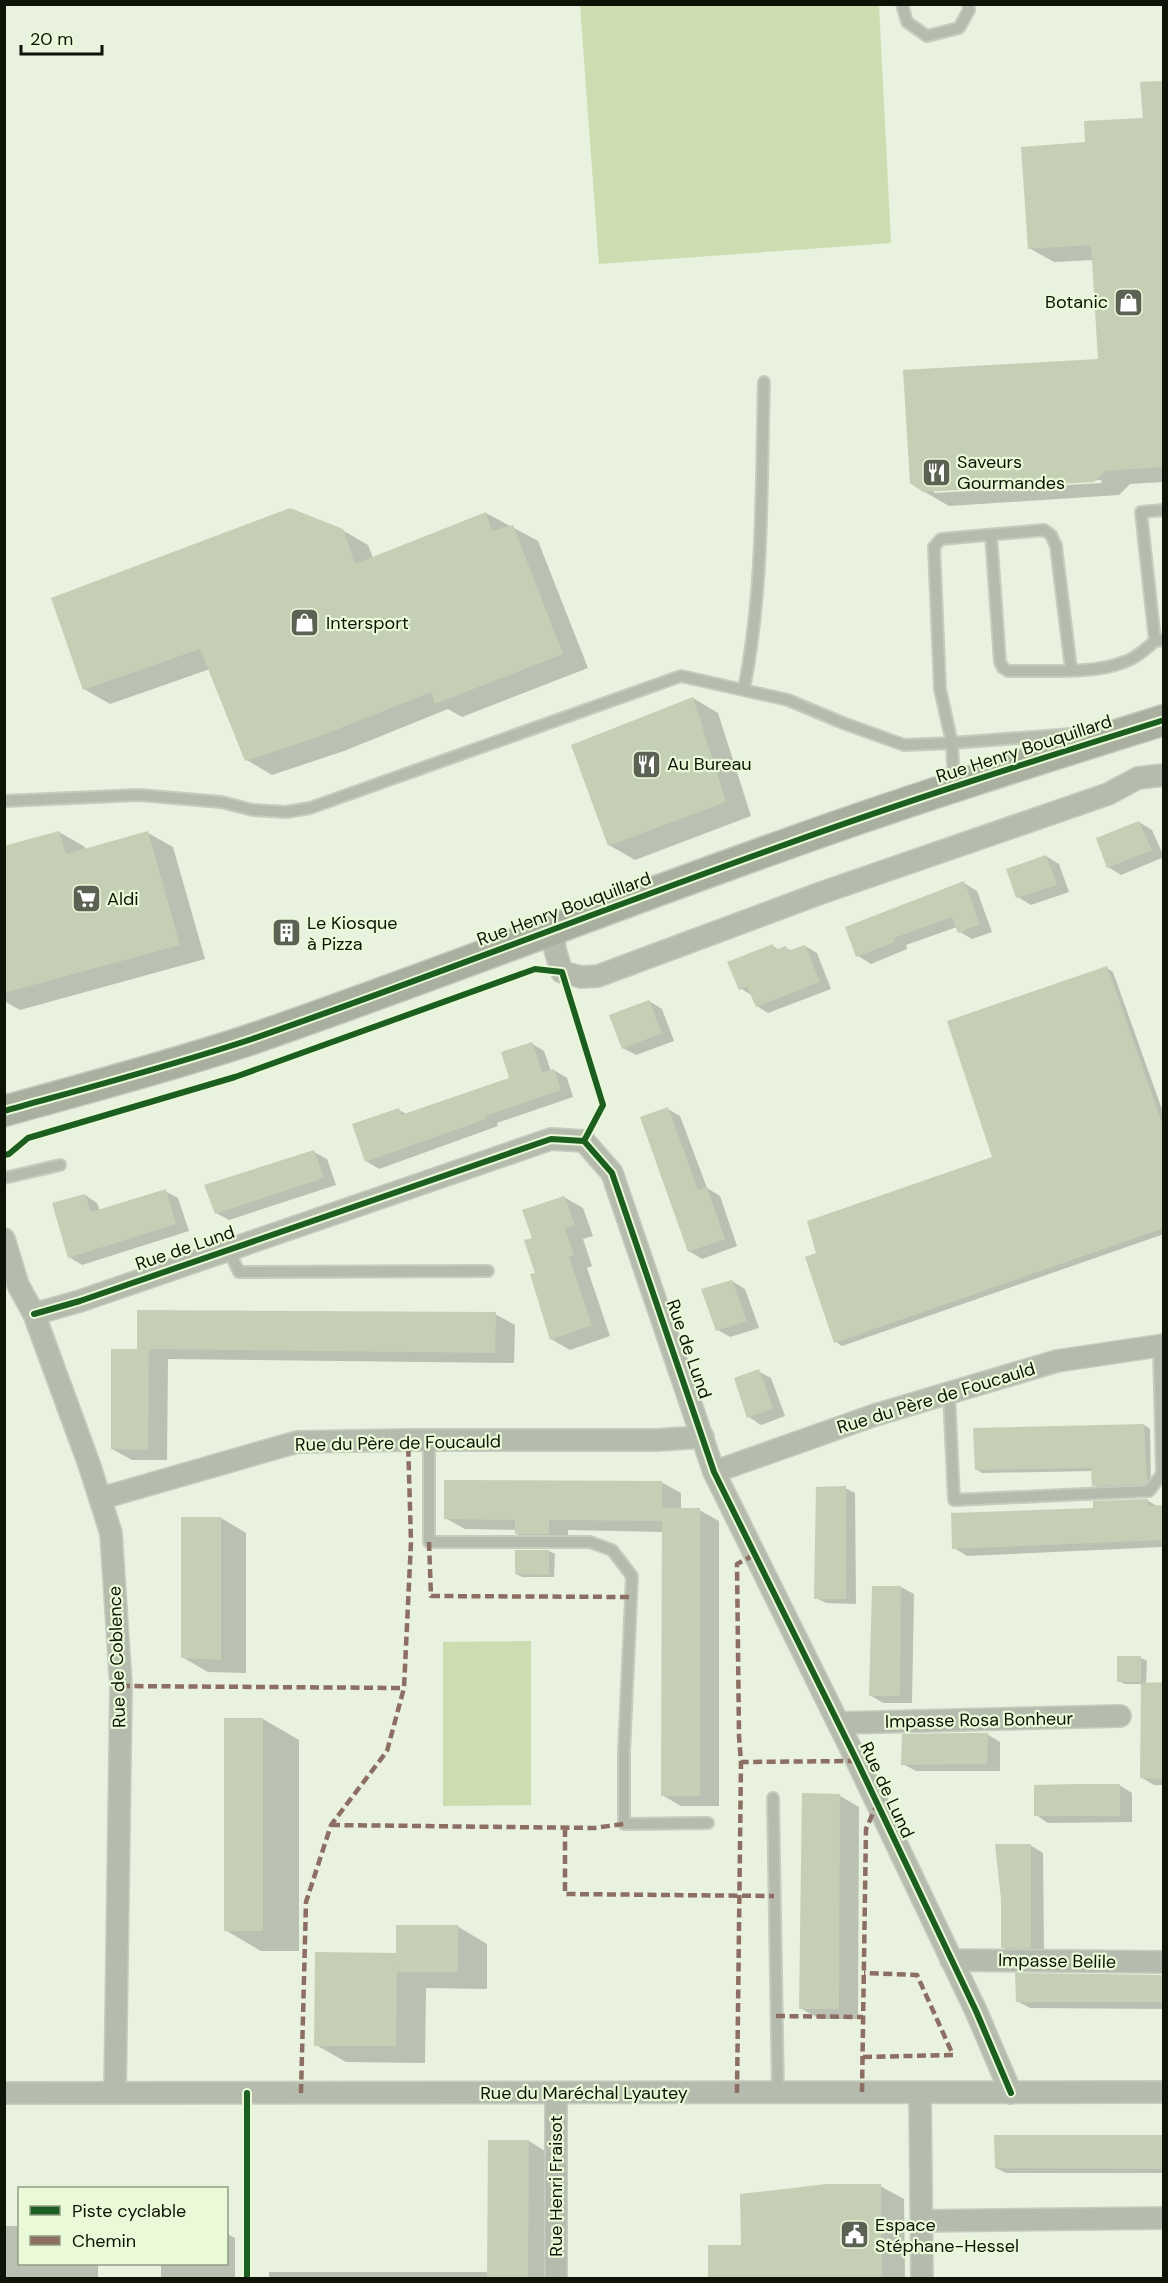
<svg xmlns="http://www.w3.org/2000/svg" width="1168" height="2283" font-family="'DM Sans',sans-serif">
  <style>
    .green { fill: #ccdeb1 }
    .shadow { fill: #0003; fill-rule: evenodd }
    .building { fill: #c5cfb5 }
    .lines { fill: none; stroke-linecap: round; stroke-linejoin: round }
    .lane-casing { stroke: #c6ccbe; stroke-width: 14 }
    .street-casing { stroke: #c6ccbe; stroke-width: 24 }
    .secondary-casing { stroke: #c6ccbe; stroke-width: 33 }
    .lane { stroke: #b5bbad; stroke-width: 10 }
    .street { stroke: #b5bbad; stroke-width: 21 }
    .secondary { stroke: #a9b09f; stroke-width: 30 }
    .quiet { stroke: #8d6e63; stroke-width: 4.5; stroke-dasharray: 9 4.5; stroke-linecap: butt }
    .cycleway-casing { stroke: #eaf9d7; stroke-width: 10 }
    .cycleway { stroke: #1b5e20; stroke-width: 6 }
    .labels { text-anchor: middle; stroke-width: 4.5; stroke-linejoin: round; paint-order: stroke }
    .poi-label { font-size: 18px; fill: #0e1307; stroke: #eaf9d7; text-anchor: start }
    .street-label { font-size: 18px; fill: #0e1307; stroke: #eaf9d7 }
  </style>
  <rect width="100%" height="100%" fill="#e9f1df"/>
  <path class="green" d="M 580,5 L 879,5 L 891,243 L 599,264 Z
    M 531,1641 L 531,1805 L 443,1806 L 443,1642 Z"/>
  <path class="shadow" d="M 1164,82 L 1164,482 L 1130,484 L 1119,495 L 949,506 L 923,491 L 1100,361 L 1094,260 L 1054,262 L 1029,248 L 1087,143 L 1144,119 ZM 1101,480 L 1102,483 L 934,493 L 934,490 Z
    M 486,513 L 538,541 L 588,668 L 462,717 L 448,709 L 344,751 L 272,775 L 247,760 L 210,669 L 110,704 L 84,689 L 342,530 L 368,545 L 373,558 Z
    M 693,698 L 718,713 L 751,816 L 635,860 L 609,845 Z
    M 1139,822 L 1152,830 L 1164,857 L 1121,875 L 1108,867 Z
    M 59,832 L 85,847 L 85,850 L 148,833 L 173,847 L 205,959 L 20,1010 L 4,1001 L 4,848 Z
    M 1046,856 L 1059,864 L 1069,892 L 1031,905 L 1018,897 Z
    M 964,883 L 977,891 L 992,932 L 972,939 L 960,932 L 957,927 L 906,945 L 907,949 L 871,964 L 858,956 Z
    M 773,946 L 779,950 L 786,948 L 792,951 L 805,946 L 817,953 L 831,989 L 768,1013 L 757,1006 L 753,996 L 740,988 Z
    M 1107,968 L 1113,972 L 1164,1115 L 1164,1234 L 842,1346 L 836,1342 L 818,1254 L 994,1158 Z
    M 649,1001 L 662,1009 L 674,1041 L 636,1055 L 623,1048 Z
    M 531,1043 L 544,1051 L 551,1071 L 554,1070 L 567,1078 L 573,1097 L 497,1123 L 498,1126 L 379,1169 L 366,1161 L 399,1110 L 406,1114 L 511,1078 Z
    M 668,1109 L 680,1116 L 707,1188 L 720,1196 L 737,1246 L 702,1259 L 689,1251 Z
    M 314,1152 L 327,1159 L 336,1185 L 229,1220 L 216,1213 Z
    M 165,1191 L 178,1198 L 189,1231 L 82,1265 L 69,1257 L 85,1195 L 97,1203 L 100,1211 Z
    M 564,1197 L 583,1208 L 593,1236 L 583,1239 L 592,1266 L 587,1268 L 610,1336 L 570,1350 L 551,1339 L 534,1239 Z
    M 732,1281 L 745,1289 L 759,1328 L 730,1337 L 718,1330 Z
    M 138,1311 L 495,1314 L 515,1325 L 514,1363 L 168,1359 L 167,1460 L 132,1460 L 112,1449 L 138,1350 Z
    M 758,1371 L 771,1378 L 785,1416 L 761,1425 L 749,1417 Z
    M 1144,1425 L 1150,1429 L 1151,1486 L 1100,1489 L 1094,1485 L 1093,1471 L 982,1473 L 976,1469 L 975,1430 Z
    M 661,1482 L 681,1493 L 681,1509 L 699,1510 L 719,1521 L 719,1806 L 681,1806 L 662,1795 L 664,1532 L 568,1530 L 568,1545 L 536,1545 L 517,1534 L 517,1530 L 465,1529 L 445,1518 Z
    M 845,1488 L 855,1493 L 856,1604 L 826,1603 L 816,1598 Z
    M 1147,1500 L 1160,1508 L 1162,1547 L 967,1556 L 954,1548 L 1095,1509 Z
    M 221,1518 L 246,1533 L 246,1673 L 208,1672 L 182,1657 Z
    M 549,1551 L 555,1554 L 554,1577 L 522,1577 L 516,1574 Z
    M 901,1587 L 914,1594 L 912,1703 L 883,1703 L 870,1695 Z
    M 1141,1658 L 1147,1661 L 1146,1684 L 1164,1683 L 1164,1785 L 1154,1785 L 1142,1778 L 1142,1684 L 1125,1684 L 1119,1681 Z
    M 263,1719 L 299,1740 L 299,1951 L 261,1951 L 225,1930 Z
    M 987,1734 L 1000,1742 L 1000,1771 L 916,1771 L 903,1764 Z
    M 1119,1785 L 1132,1793 L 1132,1822 L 1048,1823 L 1036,1815 Z
    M 840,1796 L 859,1807 L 858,2019 L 820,2019 L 800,2008 Z
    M 1030,1845 L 1043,1853 L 1044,1955 L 1015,1954 L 1002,1947 Z
    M 457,1926 L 487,1944 L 487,1989 L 426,1988 L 425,2063 L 346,2062 L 316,2045 L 398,1955 Z
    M 1164,1976 L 1164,2009 L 1030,2008 L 1017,2001 Z
    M 1164,2136 L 1164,2173 L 1006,2173 L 996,2168 Z
    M 529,2141 L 548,2153 L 547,2278 L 269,2278 L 269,2272 L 488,2272 Z
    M 880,2186 L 904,2199 L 905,2278 L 710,2278 L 710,2247 L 742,2246 Z
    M 4,2226 L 20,2226 L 20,2264 L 98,2264 L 98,2278 L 4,2278 Z
    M 226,2233 L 235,2238 L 235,2278 L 161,2278 L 161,2264 L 226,2264 Z"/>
  <path class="building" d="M 1164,81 L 1164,467 L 1105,471 L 1094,482 L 923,492 L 910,483 L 903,370 L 1098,359 L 1091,245 L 1028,249 L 1021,147 L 1085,142 L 1084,121 L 1143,118 L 1140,82 Z
    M 290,508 L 343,529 L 355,564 L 486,512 L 492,531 L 513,525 L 563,654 L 435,704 L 431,692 L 318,737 L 245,761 L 200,649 L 83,690 L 51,598 Z
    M 693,697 L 726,802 L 608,846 L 571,745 Z
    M 1139,821 L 1152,850 L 1107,868 L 1096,838 Z
    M 59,831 L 66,854 L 148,831 L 180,945 L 4,993 L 4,846 Z
    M 1046,855 L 1057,885 L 1016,898 L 1006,869 Z
    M 964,881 L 980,924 L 958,933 L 952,917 L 894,938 L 895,942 L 856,957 L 845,927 Z
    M 773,944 L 775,950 L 786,946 L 788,951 L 805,945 L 820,982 L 756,1007 L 747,987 L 739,990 L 727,962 Z
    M 1107,966 L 1164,1129 L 1164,1228 L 834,1343 L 805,1257 L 816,1253 L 807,1221 L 992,1157 L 947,1021 Z
    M 649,1000 L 662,1033 L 622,1049 L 609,1015 Z
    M 532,1042 L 542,1072 L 554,1069 L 561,1090 L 485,1116 L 486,1119 L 365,1162 L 352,1124 L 399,1108 L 401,1115 L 509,1078 L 501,1052 Z
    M 668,1107 L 698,1190 L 707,1187 L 725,1239 L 688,1252 L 640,1117 Z
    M 314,1150 L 324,1178 L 215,1214 L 204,1185 Z
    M 166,1189 L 176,1224 L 68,1258 L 52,1203 L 85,1194 L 91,1212 Z
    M 564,1196 L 575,1225 L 565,1228 L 574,1255 L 569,1257 L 592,1325 L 550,1340 L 530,1274 L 535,1273 L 524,1240 L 532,1238 L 522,1210 Z
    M 732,1280 L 747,1321 L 716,1331 L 701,1289 Z
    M 137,1310 L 496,1312 L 495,1353 L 149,1349 L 148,1450 L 111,1449 L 111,1349 L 137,1349 Z
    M 759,1369 L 773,1408 L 747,1418 L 734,1378 Z
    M 1144,1424 L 1147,1481 L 1145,1484 L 1092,1486 L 1091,1468 L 975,1470 L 973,1428 Z
    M 444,1480 L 662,1481 L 662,1521 L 549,1520 L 549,1534 L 515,1534 L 515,1520 L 444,1519 Z
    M 846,1486 L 846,1599 L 814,1599 L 816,1487 Z
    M 1148,1499 L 1148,1506 L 1164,1505 L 1164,1540 L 952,1549 L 951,1513 L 1093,1508 L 1093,1501 Z
    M 662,1508 L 700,1508 L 700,1796 L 661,1796 Z
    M 181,1517 L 221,1517 L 221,1660 L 181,1658 Z
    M 515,1550 L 549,1550 L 549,1575 L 515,1574 Z
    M 872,1586 L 901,1586 L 900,1696 L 869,1696 Z
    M 1117,1656 L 1141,1656 L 1141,1682 L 1117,1682 Z
    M 1164,1682 L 1164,1779 L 1140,1778 L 1141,1683 Z
    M 224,1718 L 263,1718 L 263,1931 L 224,1931 Z
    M 966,1733 L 988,1733 L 987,1764 L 901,1765 L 902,1734 Z
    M 1077,1784 L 1120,1784 L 1120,1816 L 1034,1816 L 1034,1785 Z
    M 802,1793 L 840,1794 L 839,2009 L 799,2009 Z
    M 995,1844 L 1031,1844 L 1031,1948 L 1001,1948 L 1001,1899 Z
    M 396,1925 L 458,1925 L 458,1972 L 397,1972 L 397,1963 L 396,2046 L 314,2046 L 315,1952 L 396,1953 Z
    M 1015,1973 L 1164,1975 L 1164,2002 L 1016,2002 Z
    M 994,2135 L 1164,2135 L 1164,2169 L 995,2168 Z
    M 488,2140 L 529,2140 L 528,2278 L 487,2278 Z
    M 827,2184 L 881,2184 L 882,2278 L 708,2278 L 708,2245 L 741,2245 L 740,2194 Z"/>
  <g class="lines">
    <defs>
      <path id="lane" d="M 902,4 L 907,22 L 927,36 L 959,28 L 969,10 L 968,4
        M 1164,510 L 1141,512 L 1155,641 L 1164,640
        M 991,535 L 1000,662 L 1003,668 L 1008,671 C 1043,670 1092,675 1124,662 C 1136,658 1146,649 1155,641
        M 744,689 C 764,589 761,484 764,382
        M 954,785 L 952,743 L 940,689 L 934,547 L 941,539 L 1044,530 L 1051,535 L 1056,546 L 1071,669
        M 4,801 L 139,795 L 221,802 L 253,810 L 286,812 L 310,808 L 681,676 L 788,700 L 843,723 L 904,745 L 952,743 L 1085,733
        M 4,1178 L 60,1165
        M 228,1249 L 239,1272 L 488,1271
        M 949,1393 L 954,1500 L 1149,1491 L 1162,1474 L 1159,1346
        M 429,1440 L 429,1542 L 590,1542 L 612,1550 L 632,1576 L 624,1752 L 624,1824 L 708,1823
        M 773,1798 L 778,2093"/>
      <path id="street" d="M 553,931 L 555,950 L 562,972 L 581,977 L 598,976 L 821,893 L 1108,794 L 1138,778 L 1164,775
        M 4,1239 L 18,1285 L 34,1314 L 89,1464 L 111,1533 L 121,1686 L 115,2093
        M 34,1314 L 80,1301 L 551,1139 L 584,1141 L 612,1173 L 714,1472 L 857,1761 L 976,2011 L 1011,2093
        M 714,1472 L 875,1415 L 1057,1361 L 1164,1345
        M 102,1498 L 297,1442 L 408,1440 L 656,1440 L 703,1437
        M 839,1723 L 1120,1716
        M 951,1960 L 1164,1962
        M 4,2093 L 1164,2092
        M 920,2093 L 922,2278
        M 922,2221 L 1164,2218
        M 556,2278 L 556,2093"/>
      <path id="secondary" d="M 4,1111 C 87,1088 171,1066 252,1039 C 431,977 606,908 784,845 C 909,800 1036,760 1164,720"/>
    </defs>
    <use href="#lane" class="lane-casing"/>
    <use href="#street" class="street-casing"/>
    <use href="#secondary" class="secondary-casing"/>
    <use href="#lane" class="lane"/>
    <use href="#street" class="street"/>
    <use href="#secondary" class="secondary"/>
    <path class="quiet" d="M 429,1542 L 431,1596 L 631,1597
      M 754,1555 L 737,1564 L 739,1736 L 741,1762 L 857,1761
      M 121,1686 L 404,1688
      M 331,1825 L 594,1828 L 624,1824
      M 565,1828 L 565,1894 L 774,1896
      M 776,2016 L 863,2017
      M 863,2057 L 953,2055 L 917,1975 L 864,1973
      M 862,2092 L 866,1829 L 877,1804
      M 301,2093 L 306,1902 L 331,1825 L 387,1751 L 404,1688 L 411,1542 L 408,1440
      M 737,2093 L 741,1762"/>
    <defs>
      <path id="cycleway" d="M 4,1111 C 87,1088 171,1066 252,1039 C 431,977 606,908 784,845 C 909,800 1036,760 1164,720
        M 4,1155 L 9,1154 L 28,1138 L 235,1077 L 535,969 L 562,972 L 603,1105 L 584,1141
        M 34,1314 L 80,1301 L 551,1139 L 584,1141 L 612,1173 L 714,1472 L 857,1761 L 976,2011 L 1011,2093
        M 247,2278 L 247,2093"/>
    </defs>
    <use href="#cycleway" class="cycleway-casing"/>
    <use href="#cycleway" class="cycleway"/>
  </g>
  <defs>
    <symbol id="shop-square" viewBox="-11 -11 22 22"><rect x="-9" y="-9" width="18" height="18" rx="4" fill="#5b6153" stroke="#eaf9d7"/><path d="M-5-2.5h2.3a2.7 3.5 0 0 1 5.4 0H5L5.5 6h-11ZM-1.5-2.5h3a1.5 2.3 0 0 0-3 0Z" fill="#fff"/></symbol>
    <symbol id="restaurant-square" viewBox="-11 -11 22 22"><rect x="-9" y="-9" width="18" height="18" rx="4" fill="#5b6153" stroke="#eaf9d7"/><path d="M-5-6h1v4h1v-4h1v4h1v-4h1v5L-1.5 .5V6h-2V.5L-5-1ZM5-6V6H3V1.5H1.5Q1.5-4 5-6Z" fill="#fff"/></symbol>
    <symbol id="supermarket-square" viewBox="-11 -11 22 22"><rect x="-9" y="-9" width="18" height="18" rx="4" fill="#5b6153" stroke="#eaf9d7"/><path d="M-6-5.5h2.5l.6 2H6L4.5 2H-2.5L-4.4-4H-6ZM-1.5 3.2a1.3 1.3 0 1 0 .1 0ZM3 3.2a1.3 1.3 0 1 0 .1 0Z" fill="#fff"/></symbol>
    <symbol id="building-square" viewBox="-11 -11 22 22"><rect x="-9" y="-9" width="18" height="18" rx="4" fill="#5b6153" stroke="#eaf9d7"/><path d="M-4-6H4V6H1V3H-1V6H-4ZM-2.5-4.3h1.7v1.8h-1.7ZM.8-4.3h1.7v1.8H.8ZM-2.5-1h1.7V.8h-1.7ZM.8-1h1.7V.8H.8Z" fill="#fff"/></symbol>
    <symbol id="civic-square" viewBox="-11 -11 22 22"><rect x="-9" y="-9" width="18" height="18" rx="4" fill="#5b6153" stroke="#eaf9d7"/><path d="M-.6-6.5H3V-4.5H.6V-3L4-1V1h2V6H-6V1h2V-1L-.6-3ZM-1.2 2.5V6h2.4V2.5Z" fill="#fff"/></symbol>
  </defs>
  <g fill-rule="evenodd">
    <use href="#shop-square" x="1112" y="286" width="33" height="33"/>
    <use href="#restaurant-square" x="920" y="456" width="33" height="33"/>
    <use href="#shop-square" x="288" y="606" width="33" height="33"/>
    <use href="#restaurant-square" x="630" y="748" width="33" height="33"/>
    <use href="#supermarket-square" x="70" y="882" width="33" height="33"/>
    <use href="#building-square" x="270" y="916" width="33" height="33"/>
    <use href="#civic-square" x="838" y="2218" width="33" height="33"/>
  </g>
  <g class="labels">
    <g class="poi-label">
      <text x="1108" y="308" text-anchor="end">Botanic</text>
      <text x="957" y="468">Saveurs<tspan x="957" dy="21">Gourmandes</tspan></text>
      <text x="326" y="629">Intersport</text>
      <text x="667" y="770">Au Bureau</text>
      <text x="107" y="905">Aldi</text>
      <text x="307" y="929">Le Kiosque<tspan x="307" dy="21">à Pizza</tspan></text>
      <text x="875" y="2231">Espace<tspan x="875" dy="21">Stéphane-Hessel</tspan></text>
    </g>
    <g class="street-label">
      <text transform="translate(1024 749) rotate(-18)" y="6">Rue Henry Bouquillard</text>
      <text transform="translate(564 909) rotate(-20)" y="6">Rue Henry Bouquillard</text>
      <text transform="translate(185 1248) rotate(-19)" y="6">Rue de Lund</text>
      <text transform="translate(689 1349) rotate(71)" y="6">Rue de Lund</text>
      <text transform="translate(936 1398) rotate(-17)" y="6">Rue du Père de Foucauld</text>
      <text transform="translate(398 1443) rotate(-1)" y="6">Rue du Père de Foucauld</text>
      <text transform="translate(117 1657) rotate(-92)" y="6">Rue de Coblence</text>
      <text transform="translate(979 1720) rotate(-1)" y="6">Impasse Rosa Bonheur</text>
      <text transform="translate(887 1790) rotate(65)" y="6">Rue de Lund</text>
      <text transform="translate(1057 1961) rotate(1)" y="6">Impasse Belile</text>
      <text x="584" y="2099">Rue du Maréchal Lyautey</text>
      <text transform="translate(556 2186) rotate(-90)" y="6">Rue Henri Fraisot</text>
    </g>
  </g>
  <rect width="1168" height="2283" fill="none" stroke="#0e1307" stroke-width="12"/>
  <rect x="18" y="2187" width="210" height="78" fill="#eaf9d7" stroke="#929d84" stroke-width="1.5"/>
  <rect x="30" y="2206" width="30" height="9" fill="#1b5e20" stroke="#929d84" stroke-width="1.5"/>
  <text x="72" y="2217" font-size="18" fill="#0e1307">Piste cyclable</text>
  <rect x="30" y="2236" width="30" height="9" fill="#8d6e63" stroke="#929d84" stroke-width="1.5"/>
  <text x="72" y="2247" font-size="18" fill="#0e1307">Chemin</text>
  <path d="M21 45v9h81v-9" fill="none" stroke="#0e1307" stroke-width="3"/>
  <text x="30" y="45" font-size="18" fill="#0e1307" stroke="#eaf9d7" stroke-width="4.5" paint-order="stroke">20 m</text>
</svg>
